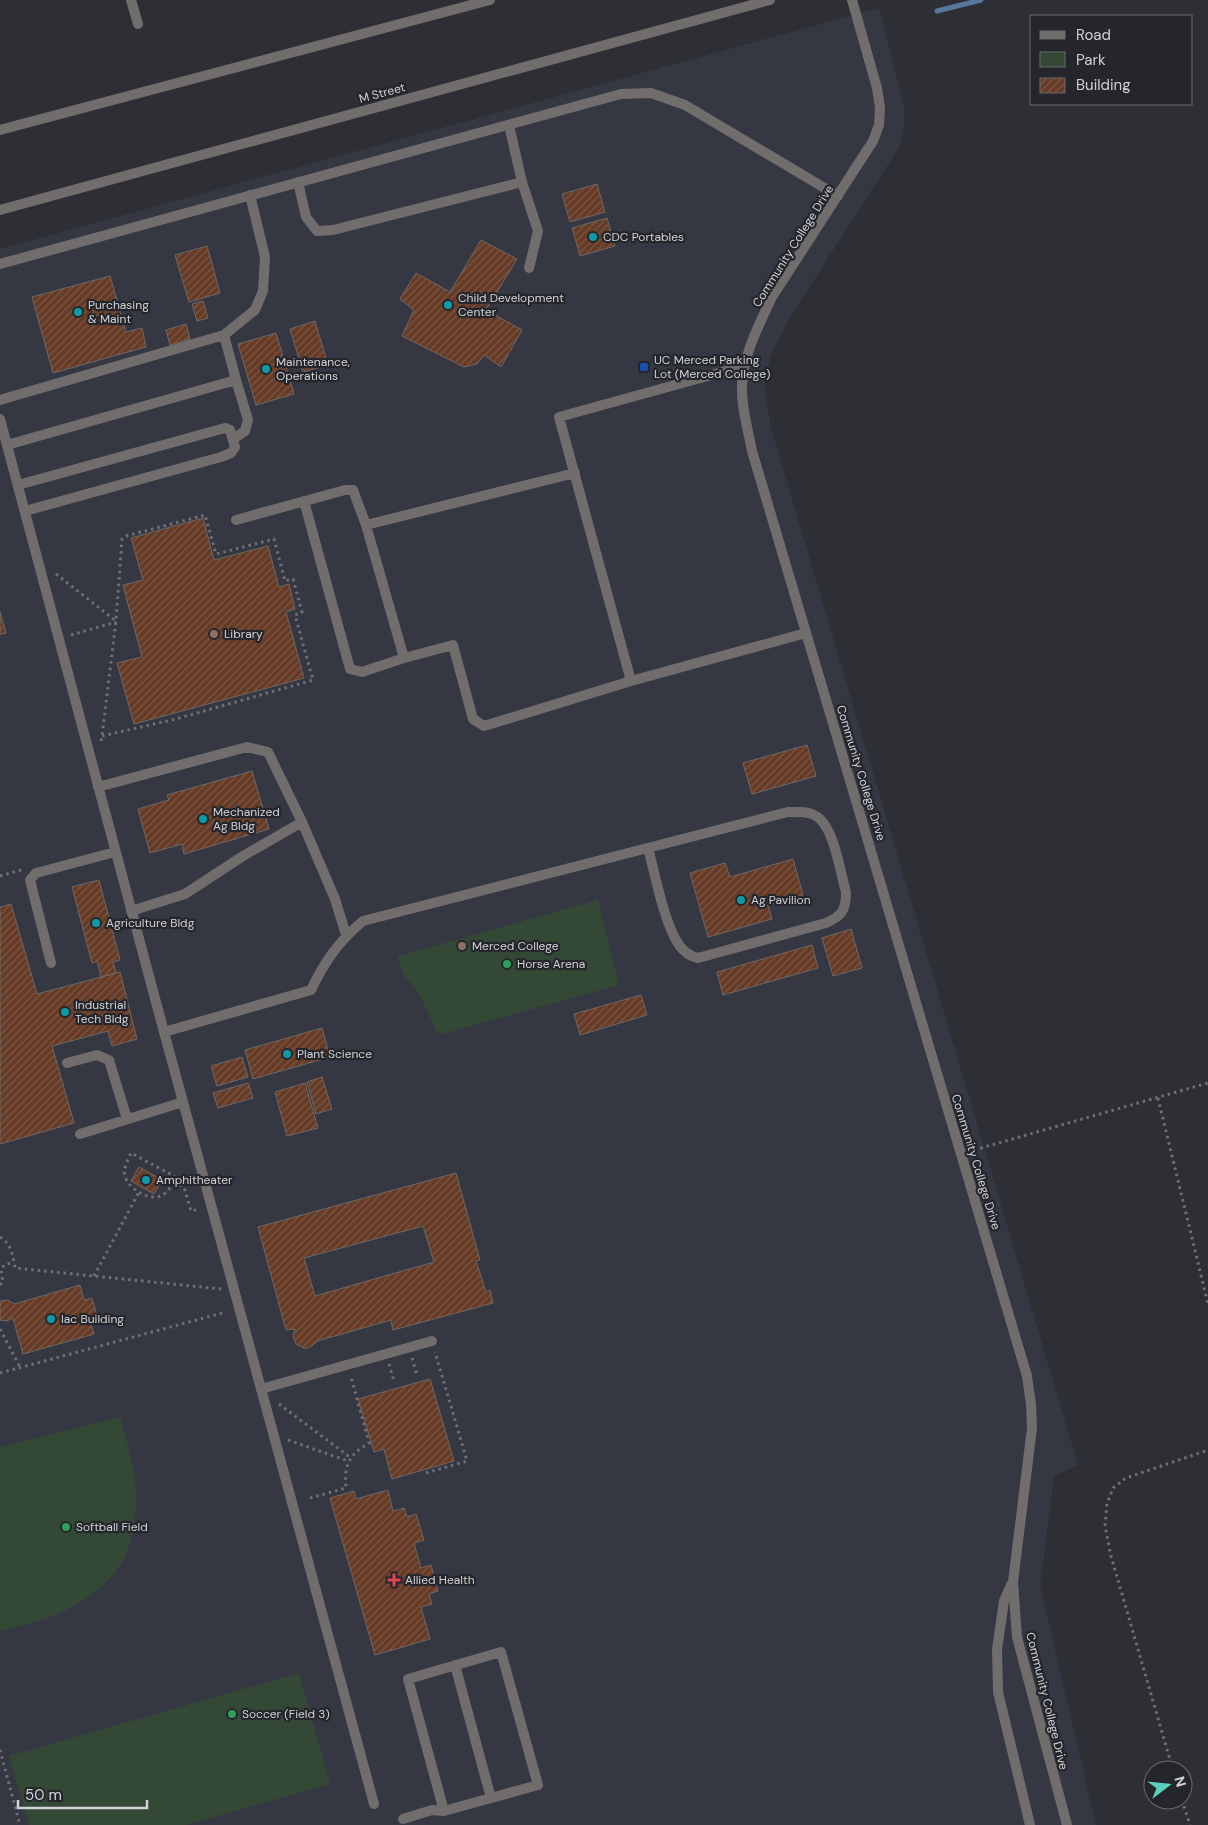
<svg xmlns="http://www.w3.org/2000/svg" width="1208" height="1825" font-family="'DM Sans',sans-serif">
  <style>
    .built { fill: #353843 }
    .green { fill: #334936 }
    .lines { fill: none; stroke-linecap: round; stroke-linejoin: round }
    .stream { stroke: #57789d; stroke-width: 5 }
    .building { fill: url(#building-hatch); stroke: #6f6865; fill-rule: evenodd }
    .path { stroke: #6f7075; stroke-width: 3; stroke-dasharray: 2.5 4; stroke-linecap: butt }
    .service { stroke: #716d6d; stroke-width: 10 }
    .minor { stroke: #716d6d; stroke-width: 10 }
    .tertiary { stroke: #716d6d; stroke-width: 10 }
    .culture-dot { fill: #0f9aa8; stroke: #24262b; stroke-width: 2 }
    .transit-dot { fill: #1a4fb4; stroke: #24262b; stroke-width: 2 }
    .education-dot { fill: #8d6e63; stroke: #24262b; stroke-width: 2 }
    .leisure-dot { fill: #2e9e5b; stroke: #24262b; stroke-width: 2 }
    .health-dot { fill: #e0444e; stroke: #24262b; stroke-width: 2 }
    .labels { text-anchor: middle; stroke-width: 4.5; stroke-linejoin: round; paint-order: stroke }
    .street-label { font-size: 12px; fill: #d1d2d6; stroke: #24262b }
    .poi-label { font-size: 12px; fill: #d1d2d6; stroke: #24262b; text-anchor: start }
  </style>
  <defs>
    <pattern id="building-hatch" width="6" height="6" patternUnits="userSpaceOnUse" patternTransform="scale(1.25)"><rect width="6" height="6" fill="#663b26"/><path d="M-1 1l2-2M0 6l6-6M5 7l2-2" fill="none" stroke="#7b5645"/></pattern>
  </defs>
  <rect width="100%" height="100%" fill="#2e2f35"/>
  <path class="built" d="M 879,8 L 904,107 L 904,129 L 900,146 L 789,319 L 770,356 L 765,391 L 771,428 L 1078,1465 L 1054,1476 L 1040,1585 L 1096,1825 L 0,1825 L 0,249 Z"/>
  <path class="green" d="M 598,900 L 619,985 L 442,1034 L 437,1032 L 420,996 L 402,972 L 398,956 Z
    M 120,1417 C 126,1438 132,1459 135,1480 C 138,1504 134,1541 122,1562 C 108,1585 83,1603 58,1614 C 40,1622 19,1626 0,1631 L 0,1447 Z
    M 299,1673 L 330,1784 L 186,1825 L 29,1825 L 9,1756 Z"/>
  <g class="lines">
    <path class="stream" d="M 937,11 L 981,0"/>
  </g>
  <path class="building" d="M 597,184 L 605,212 L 570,222 L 562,194 Z
    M 607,218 L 615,246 L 580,256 L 572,228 Z
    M 481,240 L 517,259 L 486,310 L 522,330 L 501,367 L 484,355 L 477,364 L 464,367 L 402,336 L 414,310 L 400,299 L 416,273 L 450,292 Z
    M 207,246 L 220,293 L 189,302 L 175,255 Z
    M 110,276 L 126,332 L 142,328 L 146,347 L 53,373 L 32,297 Z
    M 203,301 L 208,318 L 197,321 L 192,304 Z
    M 315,321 L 328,365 L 303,372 L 290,329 Z
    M 186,324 L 190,339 L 170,345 L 166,330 Z
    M 276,333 L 294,394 L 256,405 L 238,344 Z
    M 203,518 L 214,560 L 268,546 L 279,587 L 289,584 L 295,609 L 286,612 L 304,678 L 134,724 L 117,663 L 142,657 L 123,585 L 143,580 L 131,538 Z
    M 0,612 L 6,633 L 0,634 Z
    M 807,745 L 816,776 L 752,794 L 743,763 Z
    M 252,771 L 269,829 L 184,854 L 182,844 L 150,853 L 138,809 L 169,800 L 167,795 Z
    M 793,859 L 803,895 L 768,905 L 772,919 L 708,937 L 690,873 L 725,863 L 730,877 Z
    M 99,880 L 120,960 L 113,962 L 116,973 L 101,977 L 97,961 L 92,963 L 72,887 Z
    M 11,904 L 37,994 L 120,972 L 137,1039 L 112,1046 L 108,1031 L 52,1046 L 74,1123 L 0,1144 L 0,907 Z
    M 851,929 L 862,968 L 833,976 L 822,938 Z
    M 812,945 L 818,968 L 723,995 L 717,972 Z
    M 641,995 L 647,1015 L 580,1035 L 574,1014 Z
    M 322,1028 L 330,1057 L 253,1079 L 245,1050 Z
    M 242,1057 L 248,1077 L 217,1086 L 211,1066 Z
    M 322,1077 L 332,1109 L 316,1114 L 307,1082 Z
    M 248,1083 L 253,1098 L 218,1108 L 213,1093 Z
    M 305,1083 L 318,1128 L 287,1136 L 275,1092 Z
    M 139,1167 L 162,1180 L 154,1194 L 131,1181 Z
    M 456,1173 L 480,1260 L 476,1261 L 486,1292 L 490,1290 L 493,1303 L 393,1330 L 391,1320 L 317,1341 L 313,1345 L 308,1348 L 304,1348 L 296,1344 L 293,1336 L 295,1329 L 286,1330 L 258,1227 ZM 423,1226 L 434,1262 L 315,1296 L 304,1258 Z
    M 80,1285 L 84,1300 L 92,1298 L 97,1316 L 89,1318 L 94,1334 L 23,1354 L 13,1318 L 7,1321 L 0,1320 L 0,1301 L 8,1300 L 14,1304 Z
    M 430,1379 L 454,1461 L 392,1479 L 384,1449 L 374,1452 L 358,1399 Z
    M 388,1490 L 393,1511 L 404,1508 L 407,1517 L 416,1514 L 424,1540 L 414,1543 L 421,1568 L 431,1565 L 438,1591 L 429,1594 L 432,1604 L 421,1607 L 430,1639 L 375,1655 L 330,1498 L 354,1491 L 356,1499 Z"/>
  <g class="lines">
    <path class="path" d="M 56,574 L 116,621
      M 71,635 L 116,622
      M 101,741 L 102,736 L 116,621 L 122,539 L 126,536 L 205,515 L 216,554 L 274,539 L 285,581 L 293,579 L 302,612 L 295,615 L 313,680 L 176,719 L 102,736
      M 0,876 L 21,870
      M 1158,1098 L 1208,1304
      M 974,1150 L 1208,1083
      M 178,1184 L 174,1176 L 131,1153 C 128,1160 123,1168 125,1176 C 128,1188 148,1201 161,1196 C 171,1191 170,1180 184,1187 L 191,1211 L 199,1209
      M 0,1237 C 11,1243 13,1256 15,1268 L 221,1289
      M 94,1276 L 139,1192
      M 0,1285 L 3,1282 L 1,1270 L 4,1265 L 14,1262
      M 0,1329 L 20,1367
      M 412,1358 L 417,1375
      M 389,1364 L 394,1381
      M 0,1373 L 226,1312
      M 279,1404 L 351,1458
      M 288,1440 L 348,1461
      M 426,1473 L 467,1461 L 435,1352
      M 310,1498 L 346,1488 C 344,1464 349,1455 369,1443 L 351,1377
      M 0,1750 L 20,1825
      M 1173,1770 L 1111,1556 L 1105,1526 L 1107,1504 L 1113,1488 L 1126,1478 L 1208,1450
      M 1182,1800 L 1190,1825"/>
    <path class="service" d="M 509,125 L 522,182 L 538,231 L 529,268
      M 298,182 L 306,217 L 317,231 L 333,230 L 522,182
      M 224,335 L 255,310 L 263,291 L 265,257 L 250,195
      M 744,366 L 559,417 L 631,681 L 806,633
      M 0,400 L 224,335 L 236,380 L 7,445
      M 0,419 L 164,1032 L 374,1804
      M 233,439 L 245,431 L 248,420 L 236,380
      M 575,473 L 366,525 L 404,658 L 453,645 L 473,719 L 484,726 L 631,681
      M 18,485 L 225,428 L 230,430 L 235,447 L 231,453 L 221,457 L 25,511
      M 304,501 L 350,669 L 362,672 L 404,658
      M 236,520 L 345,490 L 353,490 L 366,525
      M 98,787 L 247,747 L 268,752 L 302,822 L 243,856 L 185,894 L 131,911
      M 302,822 L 335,899 L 346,935
      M 51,963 L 30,880 L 36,873 L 115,852
      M 164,1032 L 311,990 C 325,961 338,942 363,921 L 788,812 C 798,812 807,811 816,816 C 834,826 840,872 846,892 C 846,910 842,916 826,923 L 698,958 C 689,956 684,952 679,945 C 664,923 655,874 648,848
      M 67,1063 L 97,1055 L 109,1060 L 127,1119
      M 80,1134 L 183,1102
      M 455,1665 L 491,1798
      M 403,1819 L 432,1810 L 444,1811 L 538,1785 L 501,1652 L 408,1679 L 444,1811"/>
    <path class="minor" d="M 131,0 L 138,24
      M 852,0 L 877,88 L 880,108 L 879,125 L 873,141 L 772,297 C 759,325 743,355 742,385 C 741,407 748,429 752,451 L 1027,1376 L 1031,1405 L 1032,1428 L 1013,1582 L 1017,1637 L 1067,1825
      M 0,264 L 621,94 L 651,93 L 685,105 L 838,196
      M 261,1389 L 432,1341
      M 1011,1585 L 1004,1601 L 997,1649 L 998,1692 L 1030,1825"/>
    <path class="tertiary" d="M 0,130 L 490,0
      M 0,210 L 770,0"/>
  </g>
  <g class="culture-dot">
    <circle cx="593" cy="237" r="5"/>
    <circle cx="448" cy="305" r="5"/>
    <circle cx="78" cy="312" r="5"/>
    <circle cx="266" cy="369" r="5"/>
    <circle cx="203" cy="819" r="5"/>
    <circle cx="741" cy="900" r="5"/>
    <circle cx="96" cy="923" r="5"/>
    <circle cx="65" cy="1012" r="5"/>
    <circle cx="287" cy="1054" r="5"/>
    <circle cx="146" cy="1180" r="5"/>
    <circle cx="51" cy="1319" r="5"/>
  </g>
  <rect class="transit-dot" x="639" y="362" width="10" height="10" rx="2.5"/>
  <g class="education-dot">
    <circle cx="214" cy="634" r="5"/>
    <circle cx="462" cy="946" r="5"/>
  </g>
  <g class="leisure-dot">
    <circle cx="507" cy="964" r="5"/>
    <circle cx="66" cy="1527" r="5"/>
    <circle cx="232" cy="1714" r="5"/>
  </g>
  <path class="health-dot" d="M391.5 1572.5h5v5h5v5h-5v5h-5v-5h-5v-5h5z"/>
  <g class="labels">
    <g class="street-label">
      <text transform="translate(382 93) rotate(-15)" y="4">M Street</text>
      <text transform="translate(793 246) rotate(-58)" y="4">Community College Drive</text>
      <text transform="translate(861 773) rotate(73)" y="4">Community College Drive</text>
      <text transform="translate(976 1162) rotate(73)" y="4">Community College Drive</text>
      <text transform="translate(1047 1701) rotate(76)" y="4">Community College Drive</text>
    </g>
    <g class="poi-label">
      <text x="603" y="241">CDC Portables</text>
      <text x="458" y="302">Child Development<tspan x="458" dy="14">Center</tspan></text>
      <text x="88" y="309">Purchasing<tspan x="88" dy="14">&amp; Maint</tspan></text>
      <text x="654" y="364">UC Merced Parking<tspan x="654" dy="14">Lot (Merced College)</tspan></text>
      <text x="276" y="366">Maintenance,<tspan x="276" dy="14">Operations</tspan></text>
      <text x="224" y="638">Library</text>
      <text x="213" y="816">Mechanized<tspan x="213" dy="14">Ag Bldg</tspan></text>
      <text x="751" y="904">Ag Pavilion</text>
      <text x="106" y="927">Agriculture Bldg</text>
      <text x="472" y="950">Merced College</text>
      <text x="517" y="968">Horse Arena</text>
      <text x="75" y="1009">Industrial<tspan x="75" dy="14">Tech Bldg</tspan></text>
      <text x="297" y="1058">Plant Science</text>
      <text x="156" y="1184">Amphitheater</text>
      <text x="61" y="1323">Iac Building</text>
      <text x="76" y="1531">Softball Field</text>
      <text x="405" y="1584">Allied Health</text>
      <text x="242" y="1718">Soccer (Field 3)</text>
    </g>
  </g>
  <rect x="1030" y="15" width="162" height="90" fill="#24262b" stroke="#696b6f"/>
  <rect x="1040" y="31" width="25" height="8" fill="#716d6d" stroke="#696b6f"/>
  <text x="1076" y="40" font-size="15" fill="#d1d2d6">Road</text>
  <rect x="1040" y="52" width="25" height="15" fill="#334936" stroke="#696b6f"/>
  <text x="1076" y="65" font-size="15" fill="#d1d2d6">Park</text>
  <rect x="1040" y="78" width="25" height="15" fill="url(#building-hatch)" stroke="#696b6f"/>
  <text x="1076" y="90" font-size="15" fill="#d1d2d6">Building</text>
  <g transform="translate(1168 1785) rotate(74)"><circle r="24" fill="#24262b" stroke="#696b6f"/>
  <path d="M0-4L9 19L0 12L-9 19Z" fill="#5bcebc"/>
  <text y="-8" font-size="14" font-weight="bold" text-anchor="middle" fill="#d1d2d6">N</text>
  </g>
  <path d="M18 1800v8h129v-8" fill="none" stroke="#d1d2d6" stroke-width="2.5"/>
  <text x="25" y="1800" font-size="15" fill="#d1d2d6" stroke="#24262b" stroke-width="4" paint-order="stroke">50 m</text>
</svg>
